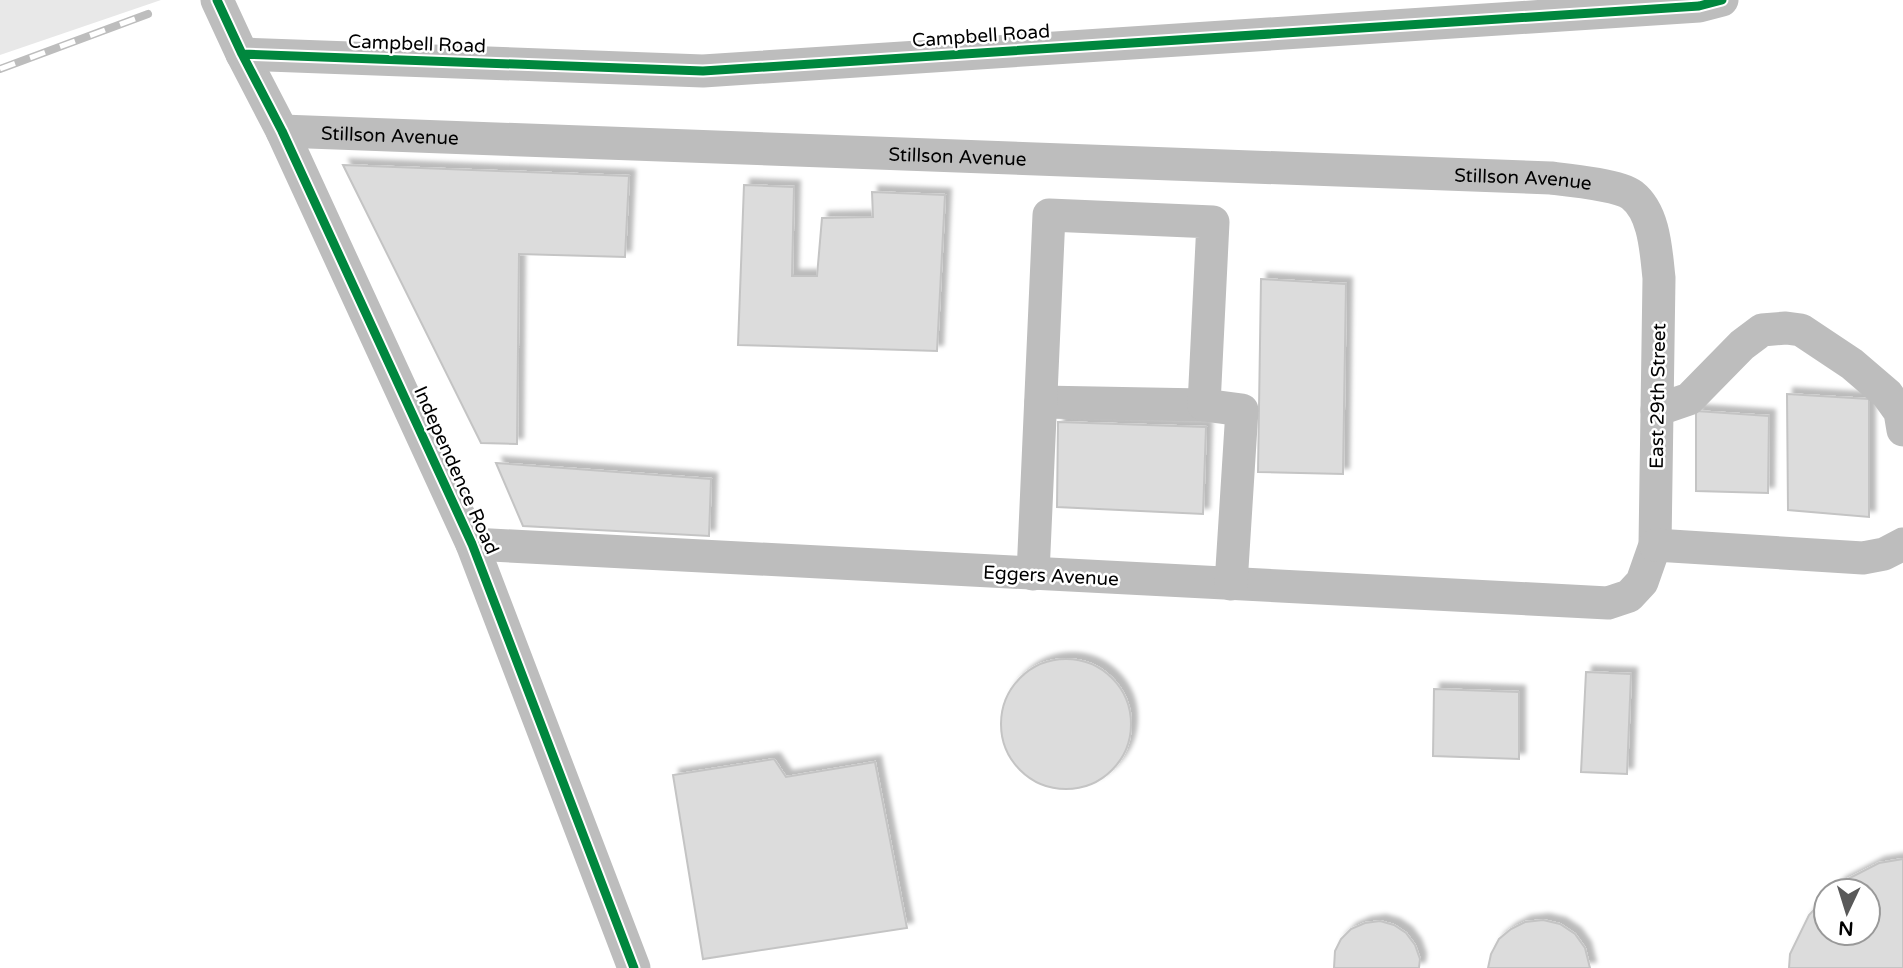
<svg xmlns="http://www.w3.org/2000/svg" width="1903" height="968" font-family="'Varela Round',sans-serif">
  <style>
    .green { fill: #e8e8e8 }
    .building { fill: #dcdcdc; stroke: #c4c4c4; stroke-width: 2; filter: url(#shadow) }
    .lines { fill: none; stroke-linecap: round; stroke-linejoin: round }
    .minor { stroke: #bdbdbd; stroke-width: 33 }
    .rail-casing { stroke: #bdbdbd; stroke-width: 8 }
    .rail { stroke: #fff; stroke-width: 5; stroke-dasharray: 16; stroke-linecap: butt }
    .cycleway-casing { stroke: #fff; stroke-width: 13 }
    .cycleway { stroke: #00873e; stroke-width: 9 }
    .labels { text-anchor: middle; stroke-width: 5; stroke-linejoin: round; paint-order: stroke }
    .street-label { font-size: 19px; fill: #000; stroke: #fff }
  </style>
  <defs>
    <filter id="shadow"><feDropShadow dx="6" dy="-6" stdDeviation="2" flood-color="#0004"/></filter>
  </defs>
  <rect width="100%" height="100%" fill="#fff"/>
  <path class="green" d="M 0,0 L 161,0 L 0,55 Z"/>
  <path class="building" d="M 343,165 L 629,176 L 625,257 L 519,254 L 517,444 L 481,443 Z
    M 744,185 L 794,187 L 792,276 L 817,276 L 822,218 L 873,217 L 872,192 L 945,195 L 937,351 L 738,345 Z
    M 1261,279 L 1346,284 L 1343,474 L 1258,472 Z
    M 1787,394 L 1869,399 L 1869,517 L 1788,510 Z
    M 1696,411 L 1769,416 L 1768,493 L 1696,491 Z
    M 1058,422 L 1206,427 L 1203,514 L 1057,507 Z
    M 496,463 L 711,479 L 709,536 L 523,526 Z
    M1001 724a65 65 0 1 1 130 0a65 65 0 1 1-130 0Z
    M 1586,672 L 1631,674 L 1627,774 L 1581,772 Z
    M 1434,689 L 1519,692 L 1519,759 L 1433,756 Z
    M 774,759 L 786,777 L 875,762 L 907,928 L 703,959 L 673,775 Z
    M 1903,859 L 1903,968 L 1789,968 L 1790,954 L 1809,915 L 1826,897 L 1826,933 L 1868,933 L 1868,891 L 1832,891 L 1840,883 L 1879,863 Z
    M 1543,920 L 1560,924 L 1575,934 L 1585,948 L 1590,968 L 1488,968 L 1491,954 L 1499,939 L 1511,929 L 1525,922 Z
    M 1380,921 L 1394,925 L 1406,933 L 1415,945 L 1420,959 L 1419,968 L 1334,968 L 1335,951 L 1341,939 L 1351,929 L 1365,923 Z"/>
  <g class="lines">
    <g class="minor">
      <path d="M 217,0 L 242,54 L 282,131 L 472,544 L 634,968"/>
      <path d="M 242,54 L 703,71 L 1699,6 L 1722,0"/>
      <path id="s1" d="M 282,131 L 1551,178 C 1568,180 1619,185 1632,195 C 1655,213 1656,252 1659,278 L 1655,545 L 1642,582 L 1629,596 L 1608,603 L 472,544"/>
      <path d="M 1041,402 L 1204,405"/>
      <path d="M 1657,410 L 1689,399 L 1742,345 L 1762,330 L 1786,328 L 1801,330 L 1852,364 L 1887,394 L 1900,412 L 1903,430"/>
      <path d="M 1655,545 L 1863,558 L 1884,554 L 1903,544"/>
      <path d="M 1033,574 L 1049,215 L 1213,222 L 1204,405 L 1242,410 L 1231,584"/>
    </g>
    <defs>
      <path id="rail" d="M 0,69 L 148,14"/>
    </defs>
    <use href="#rail" class="rail-casing"/>
    <use href="#rail" class="rail"/>
    <defs>
      <path id="cycleway" d="M 217,0 L 242,54 L 282,131 L 472,544 L 634,968
        M 242,54 L 703,71 L 1699,6 L 1722,0"/>
    </defs>
    <use href="#cycleway" class="cycleway-casing"/>
    <use href="#cycleway" class="cycleway"/>
  </g>
  <g class="labels">
    <g class="street-label">
      <text transform="translate(981 35) rotate(-4)" y="7">Campbell Road</text>
      <text transform="translate(417 43) rotate(2)" y="7">Campbell Road</text>
      <text dy="7" stroke="none"><textPath href="#s1" startOffset="108">Stillson Avenue</textPath></text>
      <text dy="7" stroke="none"><textPath href="#s1" startOffset="676">Stillson Avenue</textPath></text>
      <text dy="7" stroke="none"><textPath href="#s1" startOffset="1242">Stillson Avenue</textPath></text>
      <text transform="translate(1657 396) rotate(-89)" y="7">East 29th Street</text>
      <text transform="translate(457 470) rotate(66)" y="7">Independence Road</text>
      <text transform="translate(1051 575) rotate(3)" y="7">Eggers Avenue</text>
    </g>
  </g>
  <g transform="translate(1847 912) rotate(184)"><circle r="33" fill="#ffffff" stroke="#999999" stroke-width="2"/>
  <path d="M0-5L12 26L0 18L-12 26Z" fill="#595959"/>
  <text y="-10" font-size="19" font-weight="bold" text-anchor="middle" fill="#000000">N</text>
  </g>
</svg>
